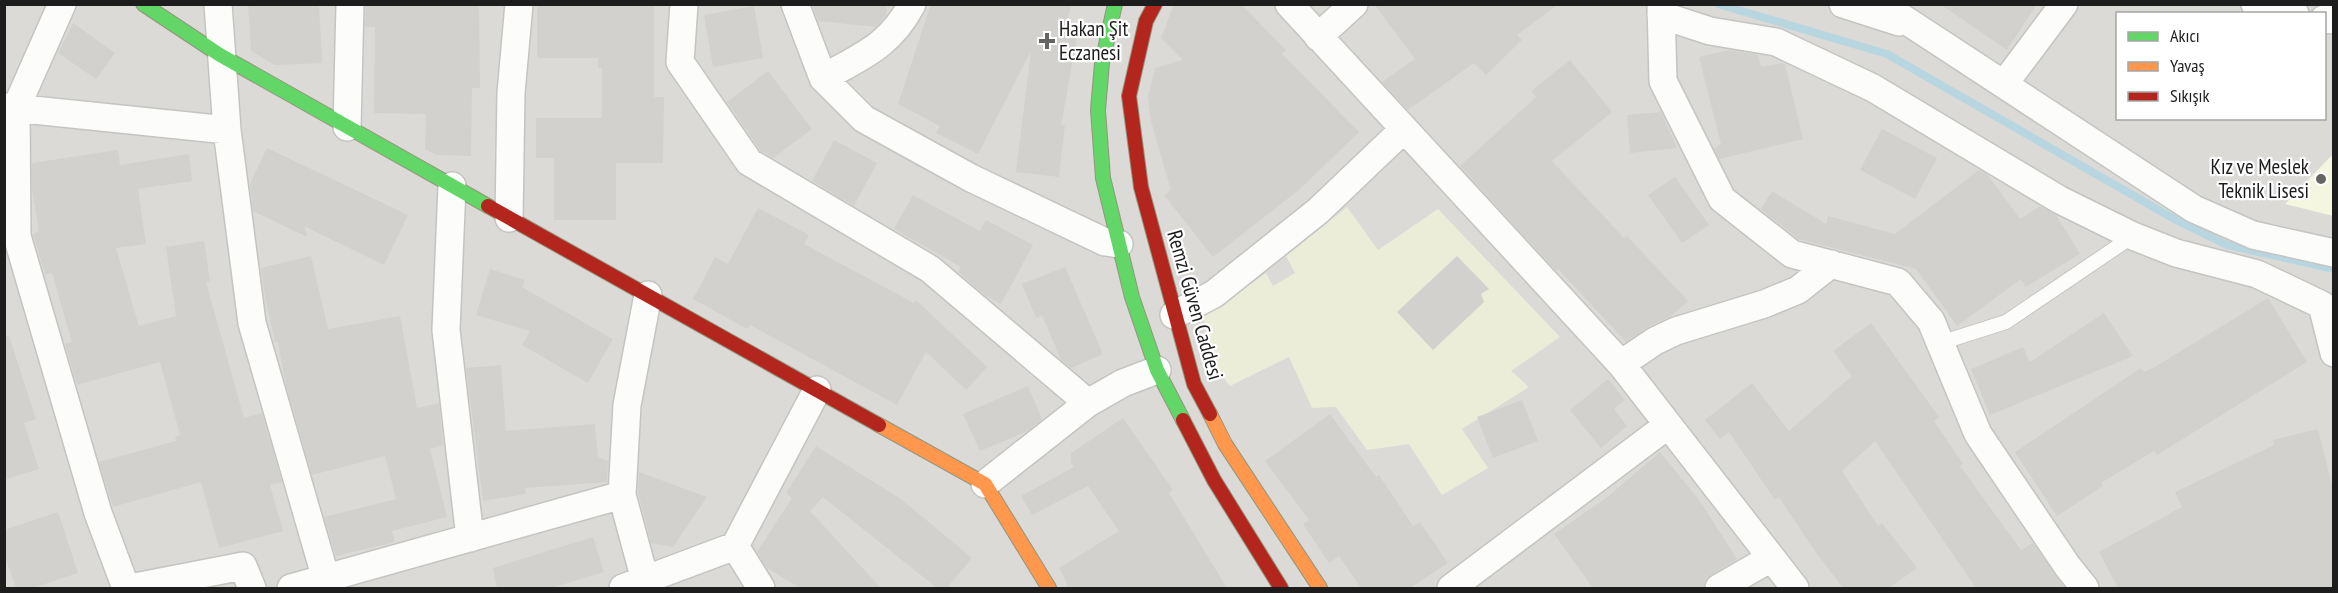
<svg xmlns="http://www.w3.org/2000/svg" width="2338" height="593" font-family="'PT Sans Narrow',sans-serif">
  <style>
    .residential { fill: #dbdad7; fill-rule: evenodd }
    .education { fill: #f5f6e0 }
    .farmland { fill: #ebedd8 }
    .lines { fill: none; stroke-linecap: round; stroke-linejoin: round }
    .stream { stroke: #b8d6e0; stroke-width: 8 }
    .building { fill: #d3d1cd }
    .lane-casing { stroke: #c4c4c2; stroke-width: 16 }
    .street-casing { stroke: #c4c4c2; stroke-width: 30 }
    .fast-casing { stroke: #93967d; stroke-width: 16 }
    .slow-casing { stroke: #93967d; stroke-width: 16 }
    .jam-casing { stroke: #93967d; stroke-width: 16 }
    .lane { stroke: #fcfcfb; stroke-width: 14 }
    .street { stroke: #fcfcfb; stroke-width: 27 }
    .fast { stroke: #63d668; stroke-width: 14 }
    .slow { stroke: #ff974d; stroke-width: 14 }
    .jam { stroke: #b3261e; stroke-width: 14 }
    .poi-dot { fill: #656563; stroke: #fff; stroke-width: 2 }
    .labels { text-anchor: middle; stroke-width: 4.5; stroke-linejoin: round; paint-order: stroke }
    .poi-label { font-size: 21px; fill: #1d1d1d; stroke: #fff; text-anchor: start }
    .street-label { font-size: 21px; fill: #1d1d1d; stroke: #fff }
  </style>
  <rect width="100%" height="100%" fill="#ecebe6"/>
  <path class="residential" d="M 5,5 L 2333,5 L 2333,588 L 5,588 ZM 2118,14 L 2324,14 L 2324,118 L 2118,118 Z"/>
  <path class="education" d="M 2333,154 L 2333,216 L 2285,204 Z"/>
  <path class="farmland" d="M 1347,207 L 1378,250 L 1438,209 L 1560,337 L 1511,371 L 1529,387 L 1462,429 L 1488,468 L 1442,495 L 1409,444 L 1367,450 L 1336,407 L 1312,408 L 1289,357 L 1230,386 L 1216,369 L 1203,317 L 1266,273 L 1273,286 L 1295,273 L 1286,256 Z"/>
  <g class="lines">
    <path class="stream" d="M 1718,4 L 1887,54 L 2176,220 L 2227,245 L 2334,269"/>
  </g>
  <path class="building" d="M 248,4 L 319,4 L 322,63 L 275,65 L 251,51 Z
    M 366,4 L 479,4 L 480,88 L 472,88 L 471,156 L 436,155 L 425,149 L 426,114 L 374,113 L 375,27 L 365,27 Z
    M 654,4 L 654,97 L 664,97 L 663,163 L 616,163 L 616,220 L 554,220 L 554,158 L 536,158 L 536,118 L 602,118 L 602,68 L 598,68 L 598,58 L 537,58 L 537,5 Z
    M 812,4 L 887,4 L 886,15 L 876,27 L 818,21 Z
    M 931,4 L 1072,4 L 1065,24 L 1079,26 L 1061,125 L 1065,125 L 1059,177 L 1016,172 L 1031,51 L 978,154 L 936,133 L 940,126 L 898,104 Z
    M 1174,4 L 1241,4 L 1286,50 L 1282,54 L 1359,132 L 1300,189 L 1213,257 L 1164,195 L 1171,190 L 1151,121 L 1148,97 L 1155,68 L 1183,60 L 1161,38 Z
    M 1374,4 L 1559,4 L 1517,35 L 1522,40 L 1486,75 L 1474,63 L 1408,110 L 1382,82 L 1415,59 Z
    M 1940,4 L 2037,4 L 2007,50 Z
    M 754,6 L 763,58 L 713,67 L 704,15 Z
    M 73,23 L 115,53 L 96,79 L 58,53 Z
    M 1729,50 L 1758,55 L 1761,67 L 1782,63 L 1785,64 L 1803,139 L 1719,159 L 1714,149 L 1721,144 L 1699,57 Z
    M 1570,60 L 1612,112 L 1552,161 L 1624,238 L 1627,236 L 1688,301 L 1671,316 L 1648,327 L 1626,342 L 1558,269 L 1556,271 L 1460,166 L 1536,97 L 1531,91 Z
    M 768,71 L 812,129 L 773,158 L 760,150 L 727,102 Z
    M 1661,112 L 1677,148 L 1630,153 L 1627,115 Z
    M 1882,129 L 1937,158 L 1915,199 L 1860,170 Z
    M 834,140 L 877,163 L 854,206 L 812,181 Z
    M 267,148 L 408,215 L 384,265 L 304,226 L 307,237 L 253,211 L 250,184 Z
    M 118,150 L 120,165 L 189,154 L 192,181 L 138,189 L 146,244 L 116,248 L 139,326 L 176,316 L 166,247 L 204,241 L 210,281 L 206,282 L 244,418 L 262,413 L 282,482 L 270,485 L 283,531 L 219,548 L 201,482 L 113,507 L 99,462 L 176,441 L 175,437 L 180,435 L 160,362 L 77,385 L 65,344 L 72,342 L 52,273 L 45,274 L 33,234 L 39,231 L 32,189 L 32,163 Z
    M 1979,170 L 1987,174 L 2020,219 L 2040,206 L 2056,215 L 2080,254 L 2026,287 L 2021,279 L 1957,326 L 1916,269 L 1798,239 L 1761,209 L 1772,191 L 1826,224 L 1828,216 L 1895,234 Z
    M 1675,177 L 1709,225 L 1682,243 L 1648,195 Z
    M 913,195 L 980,231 L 986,220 L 1033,245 L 1001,304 L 985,295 L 958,272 L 961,267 L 894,229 Z
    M 758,208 L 809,235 L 804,244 L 914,303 L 916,300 L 987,367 L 966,390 L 926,352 L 897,405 L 750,325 L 747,329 L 693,299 L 715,257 L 728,264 Z
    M 311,256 L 328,329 L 400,316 L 417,408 L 439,403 L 443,445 L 430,449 L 447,517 L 392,531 L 395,542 L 336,556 L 324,517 L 396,499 L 385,456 L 312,475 L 285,382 L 278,342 L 275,342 L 265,297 L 261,268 Z
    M 1457,256 L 1489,289 L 1481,294 L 1484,302 L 1433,350 L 1397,312 Z
    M 1065,267 L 1103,354 L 1071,368 L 1061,360 L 1042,315 L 1036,318 L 1022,284 Z
    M 490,269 L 525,280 L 522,287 L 613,339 L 588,383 L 522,345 L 530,331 L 476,315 Z
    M 2268,298 L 2307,362 L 2157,455 L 2154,451 L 2101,483 L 2103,486 L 2057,516 L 2015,452 L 2141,368 L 2144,372 L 2153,368 Z
    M 2104,313 L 2133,356 L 1990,415 L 1971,369 L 2023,347 L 2030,362 Z
    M 1871,323 L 1939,417 L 1934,421 L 1963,464 L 1960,466 L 2021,550 L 2033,543 L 2065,588 L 1976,588 L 1875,441 L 1842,471 L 1878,526 L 1882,523 L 1917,568 L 1889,588 L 1843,588 L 1812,547 L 1779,497 L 1775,500 L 1729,432 L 1720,439 L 1705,420 L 1752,383 L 1789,431 L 1852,376 L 1833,351 Z
    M 9,336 L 36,419 L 24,423 L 39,469 L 4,480 L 4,337 Z
    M 501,365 L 506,431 L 595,424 L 598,457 L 608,461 L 607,482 L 525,488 L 526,494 L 483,501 L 466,368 Z
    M 1608,379 L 1625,400 L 1614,409 L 1627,426 L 1601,448 L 1570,410 Z
    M 1028,386 L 1042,419 L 1028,431 L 980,451 L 963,414 Z
    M 1522,400 L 1538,441 L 1493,458 L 1477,417 Z
    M 1330,414 L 1376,477 L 1379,475 L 1413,526 L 1420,522 L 1448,563 L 1410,588 L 1361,588 L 1339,556 L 1329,563 L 1303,524 L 1309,520 L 1265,461 Z
    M 1123,418 L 1173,490 L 1169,493 L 1227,588 L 1068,588 L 1065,579 L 1059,568 L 1119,531 L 1088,486 L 1032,515 L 1021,496 L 1074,467 L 1071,462 L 1071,453 Z
    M 2318,429 L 2334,493 L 2334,587 L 2324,588 L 2118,588 L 2099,552 L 2182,507 L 2175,492 L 2274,445 L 2273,440 Z
    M 816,446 L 901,499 L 972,558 L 947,588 L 937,588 L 823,497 L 810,511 L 881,588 L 800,588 L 767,568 L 757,552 L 792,498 L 786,493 Z
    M 1660,452 L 1700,501 L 1737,559 L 1711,575 L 1705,581 L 1703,588 L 1593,588 L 1554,534 L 1606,498 Z
    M 639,472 L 707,497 L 673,547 L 651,543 L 638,493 Z
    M 58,512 L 78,573 L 33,588 L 16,588 L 4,554 L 4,530 Z
    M 593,537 L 604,572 L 551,588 L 497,588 L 493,568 Z"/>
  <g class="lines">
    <defs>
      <path id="lane" d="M 1940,343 L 2006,322 L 2133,236"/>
      <path id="street" d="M 62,4 L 16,108 L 17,236 L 98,513 L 126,588
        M 218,4 L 227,130 L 252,323 L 326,579
        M 684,4 L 680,62 L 749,162 L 930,269 L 1088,403
        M 795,4 L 823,78 L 864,119 L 971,178 L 1105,242 L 1119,244
        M 1289,4 L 1621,364 L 1795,588
        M 1661,4 L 1663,81 L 1722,199 L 1792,254 L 1898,282 L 1931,321 L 1978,434 L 2068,567 L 2085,588
        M 1843,4 L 1899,22
        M 1881,4 L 2194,209 L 2253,235 L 2334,253
        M 2255,4 L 2295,14
        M 1661,15 L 1710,31 L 1776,42 L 1873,88 L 2060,200 L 2133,236 L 2176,253 L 2257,274 L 2322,305 L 2334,353
        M 2324,19 L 2334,20
        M 1318,37 L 1354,4
        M 823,78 C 862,56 890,46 912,4
        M 2004,84 L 2064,4
        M 4,107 L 227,130
        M 347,127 L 350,4
        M 452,186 L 446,330 L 470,538
        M 509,218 L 511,93 L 519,4
        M 1174,315 L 1214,294 L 1318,211 L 1403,130
        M 1621,364 L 1655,341 L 1676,331 L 1764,304 L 1798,290 L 1831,264
        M 985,484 L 1088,403 L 1123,383 L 1157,370
        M 735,546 L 761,588
        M 645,580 L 622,495 L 627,405 L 648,295
        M 130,588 L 243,566 L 252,588
        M 291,588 L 622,495
        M 623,588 L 735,546 L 817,390
        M 1451,588 L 1668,425
        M 1719,588 L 1771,558"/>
      <path id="fast" d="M 143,4 L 220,55 L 488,206
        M 1115,4 L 1102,63 L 1098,110 L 1103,178 L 1132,297 L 1157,370 L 1183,420"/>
      <path id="slow" d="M 1210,414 L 1225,444 L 1320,588
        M 879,425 L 985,484 L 1049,588"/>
      <path id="jam" d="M 1155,4 L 1146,21 L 1129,96 L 1141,187 L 1194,384 L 1210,414
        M 488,206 L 879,425
        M 1183,420 L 1214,480 L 1281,588"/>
    </defs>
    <use href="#lane" class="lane-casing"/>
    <use href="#street" class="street-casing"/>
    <use href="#fast" class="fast-casing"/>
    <use href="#slow" class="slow-casing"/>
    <use href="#jam" class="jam-casing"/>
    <use href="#lane" class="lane"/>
    <use href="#street" class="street"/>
    <use href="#fast" class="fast"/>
    <use href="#slow" class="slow"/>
    <use href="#jam" class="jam"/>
  </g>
  <g class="poi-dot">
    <path d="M1044 32h6v6h6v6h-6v6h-6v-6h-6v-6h6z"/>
    <circle cx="2321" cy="179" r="6"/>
  </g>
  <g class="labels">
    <g class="poi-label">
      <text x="1059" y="36">Hakan Şit<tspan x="1059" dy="24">Eczanesi</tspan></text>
      <text x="2309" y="174" text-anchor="end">Kız ve Meslek<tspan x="2309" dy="24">Teknik Lisesi</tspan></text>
    </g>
    <g class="street-label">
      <text transform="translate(1195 305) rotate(74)" y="7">Remzi Güven Caddesi</text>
    </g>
  </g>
  <rect width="2338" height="593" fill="none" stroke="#1d1d1d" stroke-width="12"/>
  <rect x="2116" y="12" width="210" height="108" fill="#ffffff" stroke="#a5a5a5" stroke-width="1.5"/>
  <rect x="2128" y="32" width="30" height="9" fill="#63d668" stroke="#a5a5a5" stroke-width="1.5"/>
  <text x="2170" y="42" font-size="18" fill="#1d1d1d">Akıcı</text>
  <rect x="2128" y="62" width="30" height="9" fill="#ff974d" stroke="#a5a5a5" stroke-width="1.5"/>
  <text x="2170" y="72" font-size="18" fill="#1d1d1d">Yavaş</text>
  <rect x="2128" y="92" width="30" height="9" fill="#b3261e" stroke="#a5a5a5" stroke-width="1.5"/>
  <text x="2170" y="102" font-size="18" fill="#1d1d1d">Sıkışık</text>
</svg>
